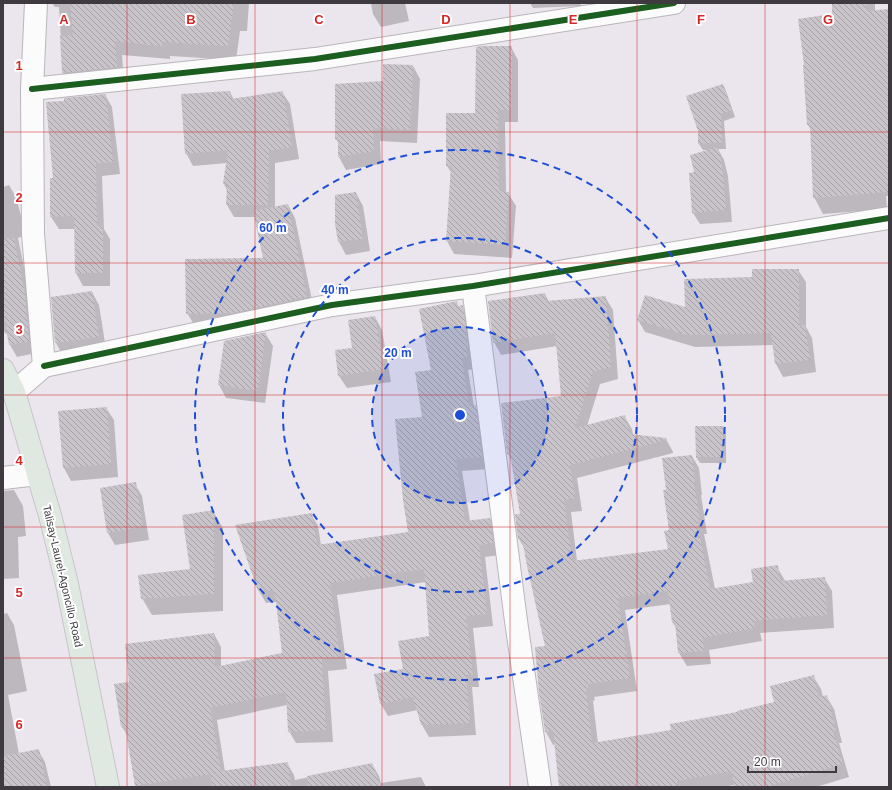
<svg xmlns="http://www.w3.org/2000/svg" width="892" height="790" font-family="Arial,sans-serif">
  <style>
    .shadow { fill: #0003 }
    .building { fill: url(#building-back-hatch) }
    .lines { fill: none; stroke-linecap: round; stroke-linejoin: round }
    .minor-casing { stroke: #b9b5ba; stroke-width: 24 }
    .major-casing { stroke: #c6c4c7; stroke-width: 24 }
    .minor { stroke: #fcfbfc; stroke-width: 22 }
    .major { stroke: #e0e8e2; stroke-width: 22 }
    .cycleway-casing { stroke: #fff; stroke-width: 8 }
    .cycleway { stroke: #1b5e20; stroke-width: 6 }
    .grid { fill: none; stroke: #d62828; stroke-width: 1; stroke-opacity: 0.55 }
    .ring { fill: none; stroke: #1d4ed8; stroke-width: 2; stroke-dasharray: 7 5 }
    .labels { text-anchor: middle; stroke-width: 4; stroke-linejoin: round; paint-order: stroke }
    .street-label { font-size: 11px; fill: #3e3a40; stroke: #fff }
    .grid-label { font-size: 13px; text-anchor: middle; font-weight: bold; fill: #d62828; stroke: #fff; stroke-width: 4; stroke-linejoin: round; paint-order: stroke }
    .centre { fill: #1d4ed8; stroke: #fff; stroke-width: 2 }
    .ring-label { font-size: 12px; text-anchor: middle; font-weight: bold; fill: #1d4ed8; stroke: #fff; stroke-width: 4; stroke-linejoin: round; paint-order: stroke }
  </style>
  <defs>
    <pattern id="building-back-hatch" width="6" height="6" patternUnits="userSpaceOnUse"><rect width="6" height="6" fill="#c8c4ca"/><path d="M-1 5l2 2M0 0l6 6M5-1l2 2" fill="none" stroke="#a4a0a5"/></pattern>
  </defs>
  <rect width="100%" height="100%" fill="#ebe6ed"/>
  <path class="shadow" d="M 52,3 L 249,3 L 247,31 L 240,31 L 236,60 L 170,56 L 170,59 L 122,55 L 124,81 L 71,87 L 63,73 L 59,7 L 55,7 Z
    M 371,3 L 405,3 L 409,21 L 381,27 L 373,14 Z
    M 530,3 L 581,3 L 581,6 L 533,8 Z
    M 833,3 L 875,3 L 875,11 L 889,10 L 889,196 L 886,196 L 887,209 L 823,214 L 814,197 L 811,130 L 808,125 L 833,15 Z
    M 511,47 L 518,60 L 518,122 L 505,122 L 506,193 L 508,193 L 516,206 L 512,258 L 454,254 L 447,241 L 451,172 L 447,166 Z
    M 413,66 L 420,79 L 417,143 L 380,141 L 381,164 L 346,170 L 339,157 L 339,144 L 336,139 L 384,82 Z
    M 723,85 L 726,91 L 735,117 L 724,121 L 726,149 L 718,149 L 724,160 L 728,176 L 732,222 L 700,224 L 693,213 L 690,174 L 695,173 L 708,151 L 707,150 L 703,150 L 699,144 L 698,131 Z
    M 230,92 L 234,100 L 282,92 L 290,104 L 299,159 L 275,163 L 275,208 L 288,205 L 295,218 L 314,310 L 195,326 L 187,313 L 264,259 L 255,217 L 234,217 L 227,205 L 227,190 L 224,184 L 227,163 L 193,166 L 186,153 Z
    M 105,95 L 112,107 L 120,174 L 102,176 L 104,229 L 110,239 L 110,286 L 83,286 L 76,273 L 75,229 L 59,229 L 51,217 L 54,179 L 65,102 Z
    M 9,185 L 16,197 L 26,235 L 18,238 L 32,307 L 36,353 L 17,357 L 10,345 L 8,334 L 6,334 L 3,330 L 3,187 Z
    M 356,193 L 363,206 L 370,251 L 346,255 L 339,242 Z
    M 798,270 L 806,282 L 806,327 L 812,338 L 816,372 L 783,377 L 776,364 L 774,345 L 695,347 L 645,332 L 638,320 L 686,309 L 753,278 Z
    M 92,292 L 99,305 L 106,349 L 63,356 L 56,343 L 52,298 Z
    M 545,294 L 549,302 L 605,297 L 613,310 L 618,379 L 600,384 L 587,426 L 624,416 L 632,429 L 633,435 L 666,439 L 673,452 L 673,453 L 577,478 L 582,511 L 571,512 L 577,561 L 669,550 L 670,531 L 667,491 L 692,456 L 699,468 L 702,495 L 701,495 L 707,534 L 704,534 L 715,589 L 754,583 L 777,567 L 784,579 L 785,582 L 824,578 L 832,591 L 834,628 L 760,633 L 762,641 L 709,650 L 711,664 L 687,666 L 679,653 L 677,629 L 673,623 L 671,604 L 625,610 L 637,691 L 594,697 L 595,700 L 593,701 L 598,743 L 673,731 L 776,703 L 813,676 L 821,689 L 823,697 L 826,696 L 834,709 L 842,743 L 839,743 L 849,777 L 816,787 L 735,787 L 735,785 L 721,787 L 561,787 L 555,744 L 553,745 L 546,732 L 540,693 L 546,647 L 525,549 L 519,539 L 516,515 L 521,515 L 512,461 L 508,454 L 562,397 L 557,346 L 501,355 L 494,342 Z
    M 457,303 L 459,307 L 462,306 L 469,318 L 474,369 L 468,370 L 474,406 L 475,406 L 482,418 L 489,469 L 462,471 L 470,521 L 490,519 L 497,531 L 500,555 L 485,557 L 493,626 L 473,628 L 479,687 L 472,687 L 476,735 L 429,737 L 422,725 L 418,710 L 388,716 L 381,704 L 404,670 L 431,637 L 426,582 L 337,595 L 347,669 L 328,671 L 333,742 L 296,743 L 289,731 L 287,705 L 217,720 L 225,772 L 287,763 L 294,775 L 295,780 L 372,764 L 379,776 L 381,783 L 421,777 L 426,787 L 137,787 L 128,736 L 122,727 L 130,683 L 214,634 L 221,647 L 221,667 L 283,654 L 277,602 L 266,603 L 259,591 L 311,514 L 318,526 L 321,545 L 409,533 L 423,418 L 432,370 Z
    M 375,317 L 382,330 L 391,382 L 347,388 L 339,376 L 353,348 Z
    M 265,333 L 273,346 L 265,403 L 226,398 L 219,385 Z
    M 106,408 L 114,420 L 118,477 L 71,481 L 64,468 L 59,412 Z
    M 723,427 L 726,433 L 726,463 L 700,463 L 696,457 Z
    M 135,484 L 142,496 L 149,540 L 115,545 L 108,533 Z
    M 14,490 L 23,506 L 26,536 L 18,537 L 19,578 L 3,579 L 3,491 Z
    M 213,511 L 223,528 L 223,611 L 152,615 L 142,598 L 191,570 Z
    M 7,613 L 14,625 L 27,691 L 8,695 L 19,754 L 38,750 L 45,762 L 51,787 L 3,787 L 3,614 Z"/>
  <path class="building" d="M 70,3 L 234,3 L 228,46 L 163,42 L 162,46 L 115,41 L 117,67 L 62,73 L 60,36 L 73,35 Z
    M 832,3 L 866,3 L 867,11 L 889,9 L 889,192 L 813,198 L 810,125 L 807,125 L 803,65 L 804,65 L 798,19 L 832,14 Z
    M 482,46 L 512,46 L 511,110 L 498,110 L 499,191 L 509,192 L 505,245 L 446,241 L 451,166 L 446,166 L 446,113 L 475,113 L 476,47 Z
    M 383,64 L 413,65 L 410,130 L 373,128 L 374,151 L 338,157 L 338,139 L 335,140 L 335,84 L 383,81 Z
    M 723,84 L 732,110 L 721,114 L 723,142 L 698,144 L 698,131 L 686,96 Z
    M 230,91 L 231,99 L 283,91 L 292,147 L 269,151 L 268,205 L 226,205 L 227,185 L 223,184 L 228,150 L 185,154 L 181,94 Z
    M 106,94 L 113,162 L 96,164 L 97,226 L 103,226 L 103,273 L 75,273 L 74,216 L 50,217 L 50,178 L 53,178 L 46,102 L 64,101 L 64,98 Z
    M 718,147 L 722,164 L 726,210 L 692,213 L 689,173 L 694,172 L 690,155 Z
    M 356,192 L 363,239 L 338,242 L 335,224 L 335,195 Z
    M 288,204 L 307,297 L 228,314 L 228,313 L 186,314 L 185,259 L 263,258 L 253,211 Z
    M 14,238 L 25,294 L 29,341 L 9,345 L 3,313 L 3,239 Z
    M 752,269 L 799,269 L 799,326 L 805,325 L 810,360 L 775,364 L 771,333 L 687,335 L 637,320 L 645,295 L 685,307 L 684,279 L 752,277 Z
    M 92,291 L 99,337 L 55,343 L 51,297 Z
    M 545,293 L 546,301 L 606,296 L 611,367 L 593,372 L 575,428 L 625,415 L 630,434 L 666,438 L 667,440 L 570,465 L 575,498 L 564,500 L 572,561 L 668,549 L 664,531 L 669,530 L 663,490 L 666,490 L 662,458 L 692,455 L 695,482 L 694,482 L 700,521 L 697,522 L 710,589 L 753,582 L 751,569 L 778,565 L 780,581 L 825,577 L 827,615 L 754,621 L 755,628 L 703,638 L 704,651 L 678,653 L 675,622 L 672,623 L 668,591 L 618,598 L 630,678 L 588,684 L 588,688 L 586,688 L 592,743 L 671,730 L 670,724 L 737,712 L 737,711 L 774,702 L 770,686 L 814,675 L 819,697 L 827,695 L 836,730 L 833,731 L 843,764 L 767,787 L 734,787 L 732,771 L 677,781 L 678,787 L 559,787 L 553,731 L 545,732 L 539,693 L 535,647 L 545,646 L 527,566 L 522,539 L 518,539 L 515,514 L 520,514 L 510,454 L 507,454 L 501,403 L 561,396 L 555,333 L 493,343 L 488,301 Z
    M 457,301 L 458,306 L 463,305 L 468,347 L 466,347 L 467,357 L 462,358 L 469,406 L 476,405 L 482,457 L 456,459 L 465,521 L 490,518 L 493,543 L 479,545 L 487,614 L 466,616 L 473,675 L 466,675 L 470,723 L 421,725 L 413,697 L 380,704 L 374,674 L 403,669 L 398,641 L 429,636 L 424,569 L 330,583 L 340,657 L 322,659 L 326,730 L 288,732 L 286,692 L 210,708 L 221,771 L 288,762 L 291,787 L 212,787 L 211,774 L 135,786 L 125,726 L 121,727 L 114,684 L 129,682 L 125,644 L 214,633 L 215,667 L 282,653 L 275,594 L 274,594 L 274,590 L 258,591 L 235,525 L 312,513 L 317,545 L 408,532 L 403,500 L 395,419 L 422,417 L 415,372 L 431,370 L 419,309 Z
    M 375,316 L 384,369 L 338,376 L 335,350 L 352,348 L 348,320 Z
    M 266,332 L 258,391 L 218,385 L 224,341 Z
    M 107,407 L 111,464 L 63,468 L 58,411 Z
    M 695,426 L 723,426 L 723,457 L 696,457 Z
    M 136,482 L 143,527 L 107,533 L 100,488 Z
    M 214,510 L 214,594 L 141,599 L 138,575 L 190,569 L 182,515 Z
    M 39,749 L 47,787 L 3,787 L 3,756 Z
    M 372,763 L 381,787 L 308,787 L 307,776 Z"/>
  <g class="lines">
    <defs>
      <path id="minor" d="M 32,89 L 315,59 L 674,3
        M 473,286 L 516,621 L 540,787
        M 44,366 L 332,305 L 473,286 L 889,218
        M 14,392 L 44,366 L 33,234 L 32,89 L 36,3
        M 3,478 L 38,474"/>
      <path id="major" d="M 3,370 L 14,392 L 51,519 L 67,584 L 108,787"/>
    </defs>
    <use href="#minor" class="minor-casing"/>
    <use href="#major" class="major-casing"/>
    <use href="#minor" class="minor"/>
    <use href="#major" class="major"/>
    <defs>
      <path id="cycleway" d="M 32,89 L 315,59 L 674,3
        M 44,366 L 332,305 L 473,286 L 889,218"/>
    </defs>
    <use href="#cycleway" class="cycleway-casing"/>
    <use href="#cycleway" class="cycleway"/>
  </g>
  <path class="grid" d="M 127,3 L 127,787M 255,3 L 255,787M 382,3 L 382,787M 510,3 L 510,787M 637,3 L 637,787M 765,3 L 765,787M 3,132 L 889,132M 3,263 L 889,263M 3,395 L 889,395M 3,527 L 889,527M 3,658 L 889,658"/>
  <circle cx="460" cy="415" r="88" fill="#1d4ed8" fill-opacity=".12"/>
  <g class="ring">
    <circle cx="460" cy="415" r="88"/>
    <circle cx="460" cy="415" r="177"/>
    <circle cx="460" cy="415" r="265"/>
  </g>
  <g class="labels">
    <g class="street-label">
      <text transform="translate(63 576) rotate(77)" y="4">Talisay-Laurel-Agoncillo Road</text>
    </g>
  </g>
  <g class="grid-label">
    <text x="64" y="24">A</text>
    <text x="191" y="24">B</text>
    <text x="319" y="24">C</text>
    <text x="446" y="24">D</text>
    <text x="573" y="24">E</text>
    <text x="701" y="24">F</text>
    <text x="828" y="24">G</text>
    <text x="19" y="70">1</text>
    <text x="19" y="202">2</text>
    <text x="19" y="334">3</text>
    <text x="19" y="465">4</text>
    <text x="19" y="597">5</text>
    <text x="19" y="729">6</text>
  </g>
  <circle cx="460" cy="415" r="6" class="centre"/>
  <g class="ring-label">
    <text x="273" y="232">60 m</text>
    <text x="335" y="294">40 m</text>
    <text x="398" y="357">20 m</text>
  </g>
  <rect width="892" height="790" fill="none" stroke="#3e3a40" stroke-width="8"/>
  <path d="M748 766v6h88v-6" fill="none" stroke="#3e3a40" stroke-width="2"/>
  <text x="754" y="766" font-size="12" fill="#3e3a40" stroke="#ffffff" stroke-width="3" paint-order="stroke">20 m</text>
</svg>
